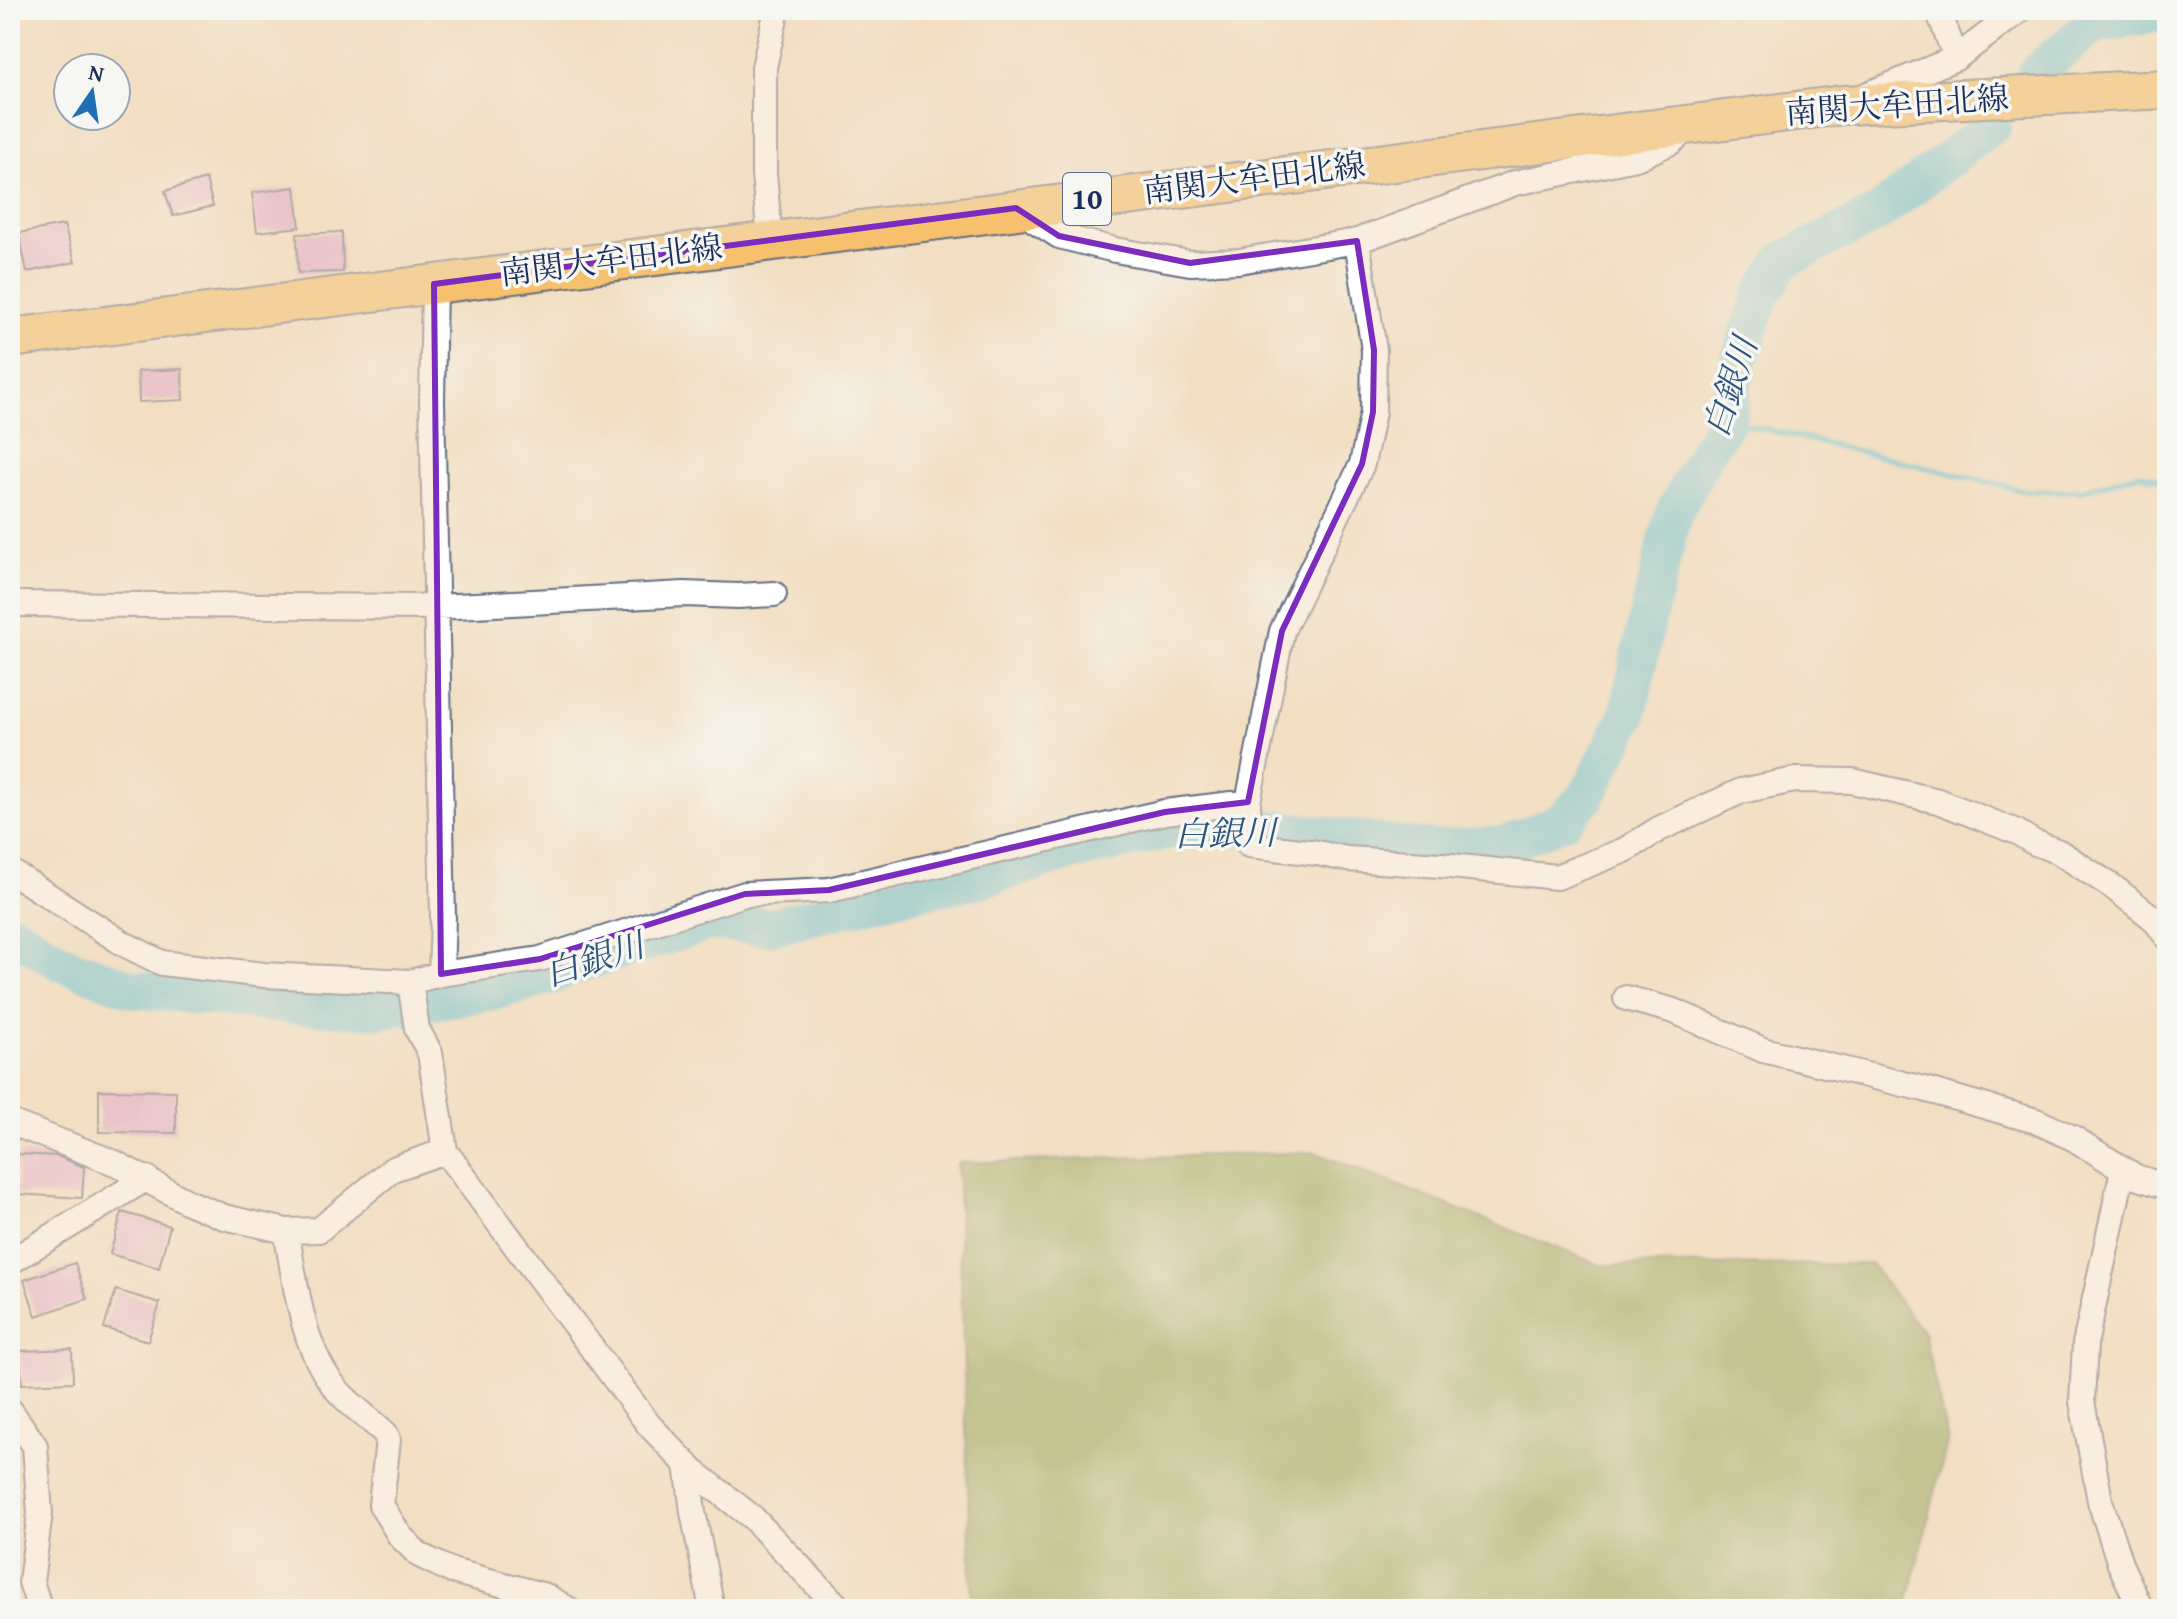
<svg xmlns="http://www.w3.org/2000/svg" width="2177" height="1619" font-family="'Gentium Book Plus','Noto Serif JP',serif">
  <style>
    .forest { fill: #8ca658; stroke: #546a5b; stroke-width: 2 }
    .lines { fill: none; stroke-linecap: round; stroke-linejoin: round }
    .stream { stroke: #5ec4db; stroke-width: 6 }
    .river { stroke: #5ec4db; stroke-width: 38 }
    .building { fill: #e2a4d2 }
    .minor-casing { stroke: #666d81; stroke-width: 28 }
    .primary-casing { stroke: #666d81; stroke-width: 42 }
    .minor { stroke: #fff; stroke-width: 24 }
    .primary { stroke: #f7c06c; stroke-width: 38 }
    .marked { fill: none; stroke: #7b2cbf; stroke-width: 6; stroke-linejoin: round }
    .labels { text-anchor: middle; stroke-width: 7; stroke-linejoin: round; paint-order: stroke }
    .shield { fill: #f6f6f2; stroke: #5d6b8a; stroke-width: 2 }
    .shield-label { font-size: 30px; font-weight: bold; fill: #1b2f5e }
    .street-label { font-size: 32px; fill: #1b2f5e; stroke: #f6f6f2 }
    .water-label { font-size: 34px; font-style: italic; fill: #2c547d; stroke: #f6f6f2 }
  </style>
  <rect width="100%" height="100%" fill="#f6f6f2"/>
  <filter id="ink" filterUnits="userSpaceOnUse"><feTurbulence type="fractalNoise" baseFrequency=".0125" numOctaves="2"/><feDisplacementMap in="SourceGraphic" scale="16" xChannelSelector="R" yChannelSelector="G"/><feConvolveMatrix kernelMatrix="1 2 1 2 8 2 1 2 1" color-interpolation-filters="sRGB"/></filter>
  <filter id="wash" filterUnits="userSpaceOnUse"><feTurbulence type="fractalNoise" baseFrequency=".006" numOctaves="4" result="noise"/><feDisplacementMap in="SourceGraphic" scale="32" xChannelSelector="R" yChannelSelector="G"/><feGaussianBlur stdDeviation="1.8" result="paint"/><feColorMatrix in="noise" values="0 0 0 0 0 0 0 0 0 0 0 0 0 0 0 0 0 1.4 0 .05"/><feComposite in="paint" operator="in"/></filter>
  <g filter="url(#wash)">
    <rect width="100%" height="100%" fill="#f2dfc2"/>
    <path class="forest" d="M 1314,1152 L 1600,1265 L 1871,1264 L 1924,1334 L 1948,1440 L 1906,1609 L 972,1609 L 957,1163 Z"/>
    <g class="lines">
      <path class="stream" d="M 1727,420 L 2026,491 L 2079,491 L 2139,474 L 2167,482"/>
      <path class="river" d="M 2035,73 L 2094,24 L 2167,12
        M 10,931 L 60,962 L 132,989 L 280,1004 L 377,1010 L 496,991 L 553,975 L 564,969 L 710,922 L 770,927 L 890,897 L 985,878 L 1063,854 L 1191,826 L 1261,827 L 1434,849 L 1505,845 L 1562,821 L 1587,796 L 1628,715 L 1647,620 L 1674,513 L 1706,452 L 1727,420 L 1737,366 L 1761,297 L 1784,260 L 1877,214 L 1993,125"/>
    </g>
    <g id="blocks">
      <path class="building" d="M 206,179 L 213,206 L 173,216 L 165,191 Z
        M 295,187 L 300,227 L 257,232 L 252,193 Z
        M 64,225 L 75,262 L 27,272 L 19,233 Z
        M 342,232 L 343,272 L 298,273 L 297,234 Z
        M 182,369 L 183,400 L 139,402 L 138,371 Z
        M 99,1090 L 176,1091 L 176,1133 L 99,1132 Z
        M 18,1154 L 57,1156 L 84,1167 L 82,1198 L 16,1194 Z
        M 122,1212 L 170,1226 L 159,1268 L 110,1254 Z
        M 75,1263 L 87,1299 L 36,1316 L 24,1280 Z
        M 116,1290 L 160,1303 L 148,1341 L 104,1328 Z
        M 72,1349 L 73,1382 L 22,1384 L 20,1351 Z"/>
    </g>
  </g>
  <g filter="url(#ink)">
    <use href="#blocks" fill-opacity="0" stroke="#666d81" stroke-width="2"/>
    <g class="lines">
      <defs>
        <path id="minor" d="M 1938,10 L 1956,58
          M 1866,95 L 1956,58 L 2020,10
          M 1017,209 L 1059,236 L 1115,250 L 1190,263 L 1239,261 L 1357,241 L 1515,183 L 1636,158 L 1671,142 L 1684,131
          M 770,240 L 764,174 L 764,67 L 777,10
          M 434,284 L 432,401 L 443,918 L 441,974
          M 10,604 L 436,607 L 684,594 L 738,596 L 774,594
          M 1248,802 L 1282,631 L 1362,464 L 1373,412 L 1374,350 L 1357,241
          M 10,871 L 124,944 L 162,963 L 264,975 L 410,982 L 441,974 L 540,959 L 745,894 L 829,890 L 1165,812 L 1248,802 L 1249,845 L 1317,853 L 1347,859 L 1441,865 L 1557,877 L 1625,850 L 1659,829 L 1741,791 L 1795,780 L 1852,781 L 1938,801 L 2017,832 L 2033,842 L 2059,852 L 2113,887 L 2154,919 L 2167,937
          M 410,982 L 417,1029 L 430,1053 L 445,1151 L 649,1425 L 693,1471 L 753,1518 L 840,1609
          M 1626,998 L 1674,1011 L 1763,1050 L 1924,1089 L 2036,1121 L 2073,1138 L 2136,1177 L 2167,1187
          M 10,1122 L 115,1163 L 188,1202 L 224,1217 L 286,1231 L 319,1230 L 393,1169 L 445,1151
          M 2123,1170 L 2085,1344 L 2082,1401 L 2100,1501 L 2120,1564 L 2141,1609
          M 286,1231 C 296,1284 301,1349 338,1391 C 351,1406 370,1419 385,1433 L 388,1439 L 381,1505 L 400,1536 L 419,1555 L 452,1571 L 546,1596 L 568,1609
          M 10,1262 L 147,1178
          M 10,1410 L 35,1446 L 40,1513 L 31,1582 L 40,1609
          M 687,1464 L 693,1512 L 712,1609"/>
        <path id="primary" d="M 10,338 L 1843,105 L 2167,89"/>
      </defs>
      <use href="#minor" class="minor-casing"/>
      <use href="#primary" class="primary-casing"/>
      <use href="#minor" class="minor"/>
      <use href="#primary" class="primary"/>
    </g>
  </g>
  <path d="M0 0H2177V1619H0ZM 1016,208 L 1059,236 L 1190,263 L 1357,241 L 1374,350 L 1373,412 L 1362,464 L 1282,631 L 1248,802 L 1165,812 L 829,890 L 745,894 L 540,959 L 441,974 L 434,284 Z" fill="#f2dfc2" fill-opacity=".55" fill-rule="evenodd"/>
  <path class="marked" d="M 1016,208 L 1059,236 L 1190,263 L 1357,241 L 1374,350 L 1373,412 L 1362,464 L 1282,631 L 1248,802 L 1165,812 L 829,890 L 745,894 L 540,959 L 441,974 L 434,284 Z"/>
  <g class="labels">
    <rect class="shield" x="1063" y="173" width="48" height="52" rx="6"/>
    <g class="shield-label">
      <text x="1087" y="209">10</text>
    </g>
    <g class="street-label">
      <text transform="translate(1897 105) rotate(-4)" y="11">南関大牟田北線</text>
      <text transform="translate(1254 178) rotate(-7)" y="11">南関大牟田北線</text>
      <text transform="translate(611 260) rotate(-7)" y="11">南関大牟田北線</text>
    </g>
    <g class="water-label">
      <text transform="translate(1730 387) rotate(-72)" y="12">白銀川</text>
      <text transform="translate(1225 833) rotate(-1)" y="12">白銀川</text>
      <text transform="translate(594 959) rotate(-18)" y="12">白銀川</text>
    </g>
  </g>
  <rect width="2177" height="1619" fill="none" stroke="#f6f6f2" stroke-width="40"/>
  <g transform="translate(92 92) rotate(13)"><circle r="38" fill="#f6f6f2" stroke="#9ea6b7" stroke-width="2"/>
  <path d="M0-6L14 30L0 20L-14 30Z" fill="#1f6fb2"/>
  <text y="-12" font-size="22" font-weight="bold" text-anchor="middle" fill="#1b2f5e">N</text>
  </g>
</svg>
